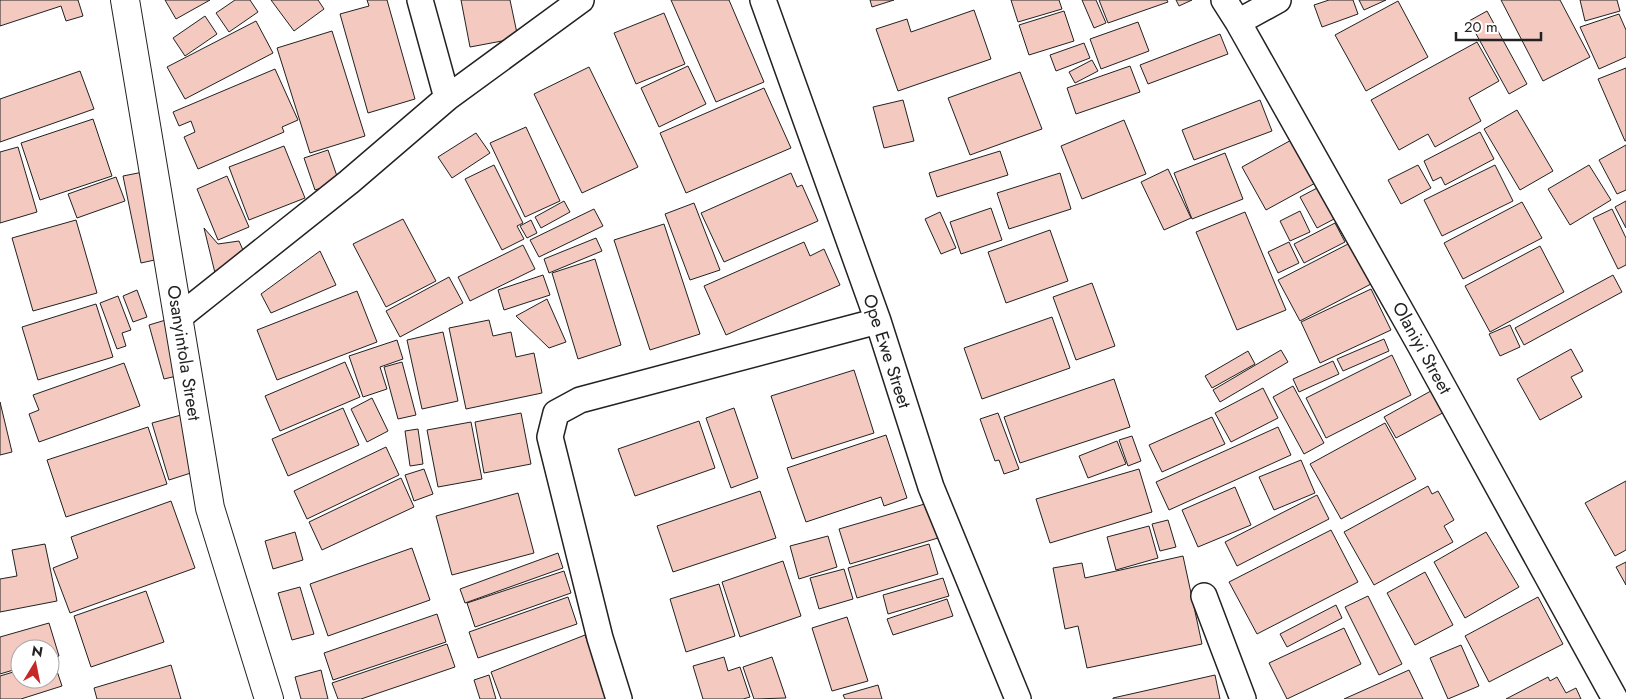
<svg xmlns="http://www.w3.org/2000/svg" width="1626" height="699" font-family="Jost,sans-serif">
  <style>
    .building { fill: #f3c9c0; stroke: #222 }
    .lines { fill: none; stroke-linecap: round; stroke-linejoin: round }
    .street-casing { stroke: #222; stroke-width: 28 }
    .secondary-casing { stroke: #222; stroke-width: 30 }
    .street { stroke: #fff; stroke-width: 25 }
    .secondary { stroke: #fff; stroke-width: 28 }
    .labels { text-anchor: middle; stroke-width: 4; stroke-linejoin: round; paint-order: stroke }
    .street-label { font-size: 18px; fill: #222; stroke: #fff }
  </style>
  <rect width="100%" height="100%" fill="#fff"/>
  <path class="building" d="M 0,0 L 78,0 L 83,16 L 66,21 L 61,6 L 0,26 Z
    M 165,0 L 210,0 L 176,19 Z
    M 235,0 L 250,0 L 258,12 L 229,32 L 216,13 Z
    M 271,0 L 318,0 L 324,9 L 294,31 Z
    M 367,0 L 387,0 L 415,99 L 368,113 L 340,14 L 369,6 Z
    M 461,0 L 510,0 L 518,38 L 470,47 Z
    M 671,0 L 729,0 L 764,82 L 716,102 Z
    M 870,0 L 894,0 L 872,7 Z
    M 1011,0 L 1059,0 L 1062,9 L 1018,22 Z
    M 1082,0 L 1096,0 L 1106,23 L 1094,28 Z
    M 1099,0 L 1167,0 L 1168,2 L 1108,23 Z
    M 1176,0 L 1192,0 L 1179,6 Z
    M 1329,0 L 1353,0 L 1358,14 L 1322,27 L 1314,5 Z
    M 1359,0 L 1386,0 L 1364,10 Z
    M 1501,0 L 1560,0 L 1590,57 L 1543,81 Z
    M 1580,0 L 1617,0 L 1620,11 L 1585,21 Z
    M 1398,1 L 1428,57 L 1366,91 L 1335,35 Z
    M 974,10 L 991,59 L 898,91 L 876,29 L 907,19 L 911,32 Z
    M 1064,11 L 1074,41 L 1029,55 L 1019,25 Z
    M 1487,11 L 1527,84 L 1509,94 L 1469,21 Z
    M 664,13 L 685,64 L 636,84 L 614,33 Z
    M 1619,14 L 1626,30 L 1626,57 L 1599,69 L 1580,27 Z
    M 205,16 L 217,34 L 185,56 L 173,38 Z
    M 256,21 L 273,53 L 185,99 L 167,67 Z
    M 1138,22 L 1149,51 L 1101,69 L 1090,39 Z
    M 332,31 L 365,136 L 310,153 L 277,48 Z
    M 1220,34 L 1228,54 L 1148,84 L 1140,65 Z
    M 1477,42 L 1499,81 L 1469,98 L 1481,121 L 1435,147 L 1428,134 L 1399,150 L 1371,100 Z
    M 1084,43 L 1090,58 L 1056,71 L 1050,55 Z
    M 1092,60 L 1098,71 L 1075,83 L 1069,72 Z
    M 688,66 L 706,104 L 659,127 L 641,88 Z
    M 1130,66 L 1140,92 L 1076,114 L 1067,88 Z
    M 589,67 L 638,167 L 582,193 L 534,94 Z
    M 1626,68 L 1626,141 L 1625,141 L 1598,79 Z
    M 275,69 L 298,120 L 282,127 L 284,132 L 198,169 L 184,137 L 195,132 L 191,121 L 179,126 L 173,112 Z
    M 80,71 L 94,109 L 0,142 L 0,99 Z
    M 1020,72 L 1042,129 L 970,155 L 948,98 Z
    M 764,88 L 791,148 L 686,193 L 660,133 Z
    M 903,100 L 914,141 L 884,148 L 873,107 Z
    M 1260,100 L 1272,131 L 1194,160 L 1182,130 Z
    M 1517,110 L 1553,171 L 1520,190 L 1484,129 Z
    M 93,119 L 112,176 L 40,200 L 21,143 Z
    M 1124,120 L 1146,174 L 1082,199 L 1061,146 Z
    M 526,127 L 560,201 L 525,217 L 490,143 Z
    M 1480,132 L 1494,159 L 1445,185 L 1441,177 L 1433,181 L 1424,161 Z
    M 476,133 L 490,153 L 452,178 L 438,157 Z
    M 1295,138 L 1319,181 L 1266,210 L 1242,167 Z
    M 1626,145 L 1626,190 L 1617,194 L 1599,160 Z
    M 284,146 L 305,198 L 249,220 L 229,167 Z
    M 18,147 L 37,212 L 0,223 L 0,152 Z
    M 328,150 L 339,182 L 315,190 L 304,158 Z
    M 1000,151 L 1008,175 L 937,197 L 929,173 Z
    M 1225,153 L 1243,199 L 1192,219 L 1174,173 Z
    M 494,165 L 523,223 L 517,226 L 524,239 L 502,250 L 465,179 Z
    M 1418,165 L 1431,188 L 1401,204 L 1388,180 Z
    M 1495,165 L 1513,201 L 1442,236 L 1424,200 Z
    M 1589,165 L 1611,200 L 1570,225 L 1548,189 Z
    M 1168,169 L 1191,218 L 1164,230 L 1141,182 Z
    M 143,172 L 159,259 L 141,263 L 123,176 Z
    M 791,173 L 797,187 L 802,185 L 818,221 L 724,262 L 701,213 Z
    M 1060,173 L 1071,209 L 1009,229 L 997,193 Z
    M 227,176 L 249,227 L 218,240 L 197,189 Z
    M 116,177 L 125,201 L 77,218 L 68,194 Z
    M 1319,187 L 1336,218 L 1317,228 L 1300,197 Z
    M 564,201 L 570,212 L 541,228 L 535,217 Z
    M 1626,201 L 1626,228 L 1615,207 Z
    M 1522,202 L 1542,238 L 1463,279 L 1444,243 Z
    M 694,203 L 720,270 L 690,280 L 665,214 Z
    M 991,208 L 1002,240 L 961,254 L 950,222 Z
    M 594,209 L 603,226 L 539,257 L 530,240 Z
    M 1612,209 L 1626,238 L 1626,265 L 1618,269 L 1593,218 Z
    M 1300,211 L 1310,232 L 1290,241 L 1280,221 Z
    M 940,212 L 956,248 L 941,254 L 925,219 Z
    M 1245,212 L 1286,310 L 1237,330 L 1196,232 Z
    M 403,219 L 436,281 L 386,307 L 353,244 Z
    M 76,220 L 97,293 L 33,311 L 12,238 Z
    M 531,220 L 537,233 L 527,238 L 520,226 Z
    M 1335,223 L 1345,242 L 1304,263 L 1294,244 Z
    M 664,224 L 700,334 L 650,350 L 614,240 Z
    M 204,228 L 218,244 L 239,241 L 246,257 L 216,277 Z
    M 1050,230 L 1068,281 L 1006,303 L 988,252 Z
    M 596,238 L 602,251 L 549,273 L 544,259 Z
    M 804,242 L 810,256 L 824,249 L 840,285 L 726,335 L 704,286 Z
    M 1289,242 L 1299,263 L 1278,273 L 1268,252 Z
    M 1350,243 L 1371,284 L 1300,321 L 1278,280 Z
    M 523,245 L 535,269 L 470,301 L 458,277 Z
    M 1540,246 L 1564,292 L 1490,332 L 1465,286 Z
    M 320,251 L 336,285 L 271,313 L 261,294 Z
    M 595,259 L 621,345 L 578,359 L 552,273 Z
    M 543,275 L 550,295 L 504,310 L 498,290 Z
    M 1613,275 L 1622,292 L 1524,345 L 1515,328 Z
    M 449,277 L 463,303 L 400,337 L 386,311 Z
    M 1092,283 L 1115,346 L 1076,360 L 1053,297 Z
    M 1371,289 L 1391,330 L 1320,363 L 1301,322 Z
    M 137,290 L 147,317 L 133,322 L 123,296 Z
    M 357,291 L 377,342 L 277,380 L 257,330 Z
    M 118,296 L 131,330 L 122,333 L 126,346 L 117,349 L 100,303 Z
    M 547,299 L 566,342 L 549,348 L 516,316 Z
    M 96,304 L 113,357 L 38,380 L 22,327 Z
    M 1052,317 L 1070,368 L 982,399 L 964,348 Z
    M 169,319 L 185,374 L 164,379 L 149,325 Z
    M 489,320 L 493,336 L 511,332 L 516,357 L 534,353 L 542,393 L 466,409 L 449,328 Z
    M 1510,325 L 1520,347 L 1500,356 L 1489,334 Z
    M 443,332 L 458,401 L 422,409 L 407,340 Z
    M 1384,339 L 1389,351 L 1343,371 L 1337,359 Z
    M 397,340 L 403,359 L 380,367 L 387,389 L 363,397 L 349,356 Z
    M 1571,349 L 1583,371 L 1571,377 L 1582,397 L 1540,420 L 1517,379 Z
    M 1281,350 L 1288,362 L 1220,402 L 1213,390 Z
    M 1248,351 L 1255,364 L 1212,388 L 1205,376 Z
    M 1392,355 L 1411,395 L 1326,438 L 1306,398 Z
    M 1333,361 L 1339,374 L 1299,392 L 1293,379 Z
    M 345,362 L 360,397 L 280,431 L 265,396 Z
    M 402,362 L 416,415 L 398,419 L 384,367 Z
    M 124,363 L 140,406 L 39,442 L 29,414 L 39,410 L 33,395 Z
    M 854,370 L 874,433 L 792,459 L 771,396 Z
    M 1114,379 L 1130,427 L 1020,463 L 1004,417 Z
    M 1293,386 L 1324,443 L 1304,454 L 1273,397 Z
    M 1438,387 L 1450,409 L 1396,438 L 1384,417 Z
    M 1263,388 L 1278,418 L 1231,442 L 1215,413 Z
    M 372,398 L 388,431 L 367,442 L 351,409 Z
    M 0,402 L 12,452 L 0,455 Z
    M 343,408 L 359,445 L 288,476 L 272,439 Z
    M 734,408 L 758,478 L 731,488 L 706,418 Z
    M 521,413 L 531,464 L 484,473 L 475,422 Z
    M 998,413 L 1019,469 L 1004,474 L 999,460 L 995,461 L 980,419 Z
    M 181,415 L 197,471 L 169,480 L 152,423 Z
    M 1212,417 L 1225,444 L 1162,472 L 1149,445 Z
    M 699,421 L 715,468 L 635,496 L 618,449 Z
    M 471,422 L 482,479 L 438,487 L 427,430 Z
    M 1385,423 L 1416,479 L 1341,519 L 1310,464 Z
    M 148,427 L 167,484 L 66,517 L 47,460 Z
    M 1278,427 L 1291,455 L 1169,510 L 1156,482 Z
    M 418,429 L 423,464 L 410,466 L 405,431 Z
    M 886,435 L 907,498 L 884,506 L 881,497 L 806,522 L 787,468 Z
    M 1132,436 L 1141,461 L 1128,466 L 1119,440 Z
    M 1117,441 L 1126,464 L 1088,478 L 1079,456 Z
    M 386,447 L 399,475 L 307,519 L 294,491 Z
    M 1301,460 L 1315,493 L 1274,510 L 1259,477 Z
    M 424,469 L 433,494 L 414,501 L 405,475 Z
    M 1139,469 L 1152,512 L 1050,543 L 1036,499 Z
    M 401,478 L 414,507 L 322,550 L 309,522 Z
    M 1626,481 L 1626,550 L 1615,556 L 1585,503 Z
    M 1428,486 L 1432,494 L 1438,491 L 1454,520 L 1444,526 L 1453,542 L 1374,585 L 1344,532 Z
    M 1235,487 L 1251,525 L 1198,547 L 1182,510 Z
    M 760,491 L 776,538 L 673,572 L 657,526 Z
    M 518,493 L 534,553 L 452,575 L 436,516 Z
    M 1317,495 L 1329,519 L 1237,566 L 1225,542 Z
    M 171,501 L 195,568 L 70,613 L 53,568 L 78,558 L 71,537 Z
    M 928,503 L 938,538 L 850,564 L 839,529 Z
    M 1168,520 L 1176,547 L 1160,551 L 1152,524 Z
    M 1149,526 L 1158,558 L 1116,570 L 1107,537 Z
    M 1331,530 L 1358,582 L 1257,634 L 1229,582 Z
    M 295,532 L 303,560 L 273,569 L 265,541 Z
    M 1486,532 L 1519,587 L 1465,618 L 1434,562 Z
    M 828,536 L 837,567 L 799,579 L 790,546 Z
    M 45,544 L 57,601 L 0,612 L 0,579 L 17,576 L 12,550 Z
    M 929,544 L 938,574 L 857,598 L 848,568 Z
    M 412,548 L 430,600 L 328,636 L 310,584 Z
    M 558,553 L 563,568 L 465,603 L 460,589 Z
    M 1183,556 L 1202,644 L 1087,668 L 1078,626 L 1065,629 L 1053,568 L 1082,563 L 1085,578 Z
    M 783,561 L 801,616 L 740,637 L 722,582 Z
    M 1626,562 L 1626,585 L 1616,567 Z
    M 844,569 L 853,599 L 819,609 L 810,578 Z
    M 564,571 L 571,593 L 475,627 L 467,603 Z
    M 1425,572 L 1453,625 L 1415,645 L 1387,593 Z
    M 943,578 L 949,596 L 888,614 L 883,595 Z
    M 719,584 L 735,636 L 686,652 L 670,599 Z
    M 300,587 L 314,634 L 292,640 L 278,593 Z
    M 146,591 L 164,642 L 91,667 L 74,616 Z
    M 1368,596 L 1402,664 L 1379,675 L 1345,607 Z
    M 568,597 L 577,624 L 478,658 L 469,632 Z
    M 1538,597 L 1563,644 L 1489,682 L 1465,636 Z
    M 947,599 L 953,616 L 893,635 L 887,619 Z
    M 1336,605 L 1342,618 L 1287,647 L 1280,634 Z
    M 437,614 L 446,642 L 333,680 L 324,653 Z
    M 847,617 L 868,681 L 832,691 L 812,628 Z
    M 49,623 L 59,656 L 50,659 L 50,649 L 20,649 L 20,668 L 0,674 L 0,637 Z
    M 1344,628 L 1361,664 L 1287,699 L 1269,663 Z
    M 585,635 L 609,698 L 606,699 L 501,699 L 491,672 Z
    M 447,644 L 455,667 L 361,699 L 338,699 L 332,683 Z
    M 1461,645 L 1479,686 L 1448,699 L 1430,658 Z
    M 724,657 L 728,671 L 740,667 L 750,697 L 743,699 L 703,699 L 693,666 Z
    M 772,657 L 786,698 L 754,699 L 743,667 Z
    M 53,659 L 62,686 L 21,699 L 0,699 L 0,676 L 20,670 L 20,679 L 50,679 L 50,660 Z
    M 171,665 L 181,699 L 97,699 L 94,688 Z
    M 321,670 L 328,699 L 301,699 L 295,677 Z
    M 1409,670 L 1423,699 L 1344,699 Z
    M 489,675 L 496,699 L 480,699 L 474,680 Z
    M 1215,675 L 1220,699 L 1113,699 L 1113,698 Z
    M 1548,677 L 1550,681 L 1557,677 L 1566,693 L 1576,688 L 1581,699 L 1506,699 Z
    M 878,685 L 882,699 L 845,699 L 843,695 Z"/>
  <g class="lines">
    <defs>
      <path id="street" d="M 420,0 L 447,98
        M 763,0 L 878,321 L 931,487 L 1018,699
        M 1224,0 L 1238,22 L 1420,345 L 1615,699
        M 1238,22 L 1278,0
        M 178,318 L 349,182 L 447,98 L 581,0
        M 1204,596 L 1243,699
        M 619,699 L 600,638 L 550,437 L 556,413 L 580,400 L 878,321"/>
      <path id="secondary" d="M 125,0 L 210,508 L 269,699"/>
    </defs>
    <use href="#street" class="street-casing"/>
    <use href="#secondary" class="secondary-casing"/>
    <use href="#street" class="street"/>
    <use href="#secondary" class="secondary"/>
  </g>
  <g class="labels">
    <g class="street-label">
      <text transform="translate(1422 348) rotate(61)" y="6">Olaniyi Street</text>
      <text transform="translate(887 351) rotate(72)" y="6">Ope Ewe Street</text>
      <text transform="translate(184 353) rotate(81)" y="6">Osanyintola Street</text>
    </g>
  </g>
  <g transform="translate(35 664) rotate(10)"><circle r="24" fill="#ffffff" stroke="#a7a7a7"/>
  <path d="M0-4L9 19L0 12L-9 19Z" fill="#c62828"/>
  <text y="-8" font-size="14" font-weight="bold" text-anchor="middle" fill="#222222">N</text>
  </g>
  <path d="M1456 32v8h85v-8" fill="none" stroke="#222222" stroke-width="2.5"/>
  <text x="1464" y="32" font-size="15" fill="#222222" stroke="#ffffff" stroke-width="4" paint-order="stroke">20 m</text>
</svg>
